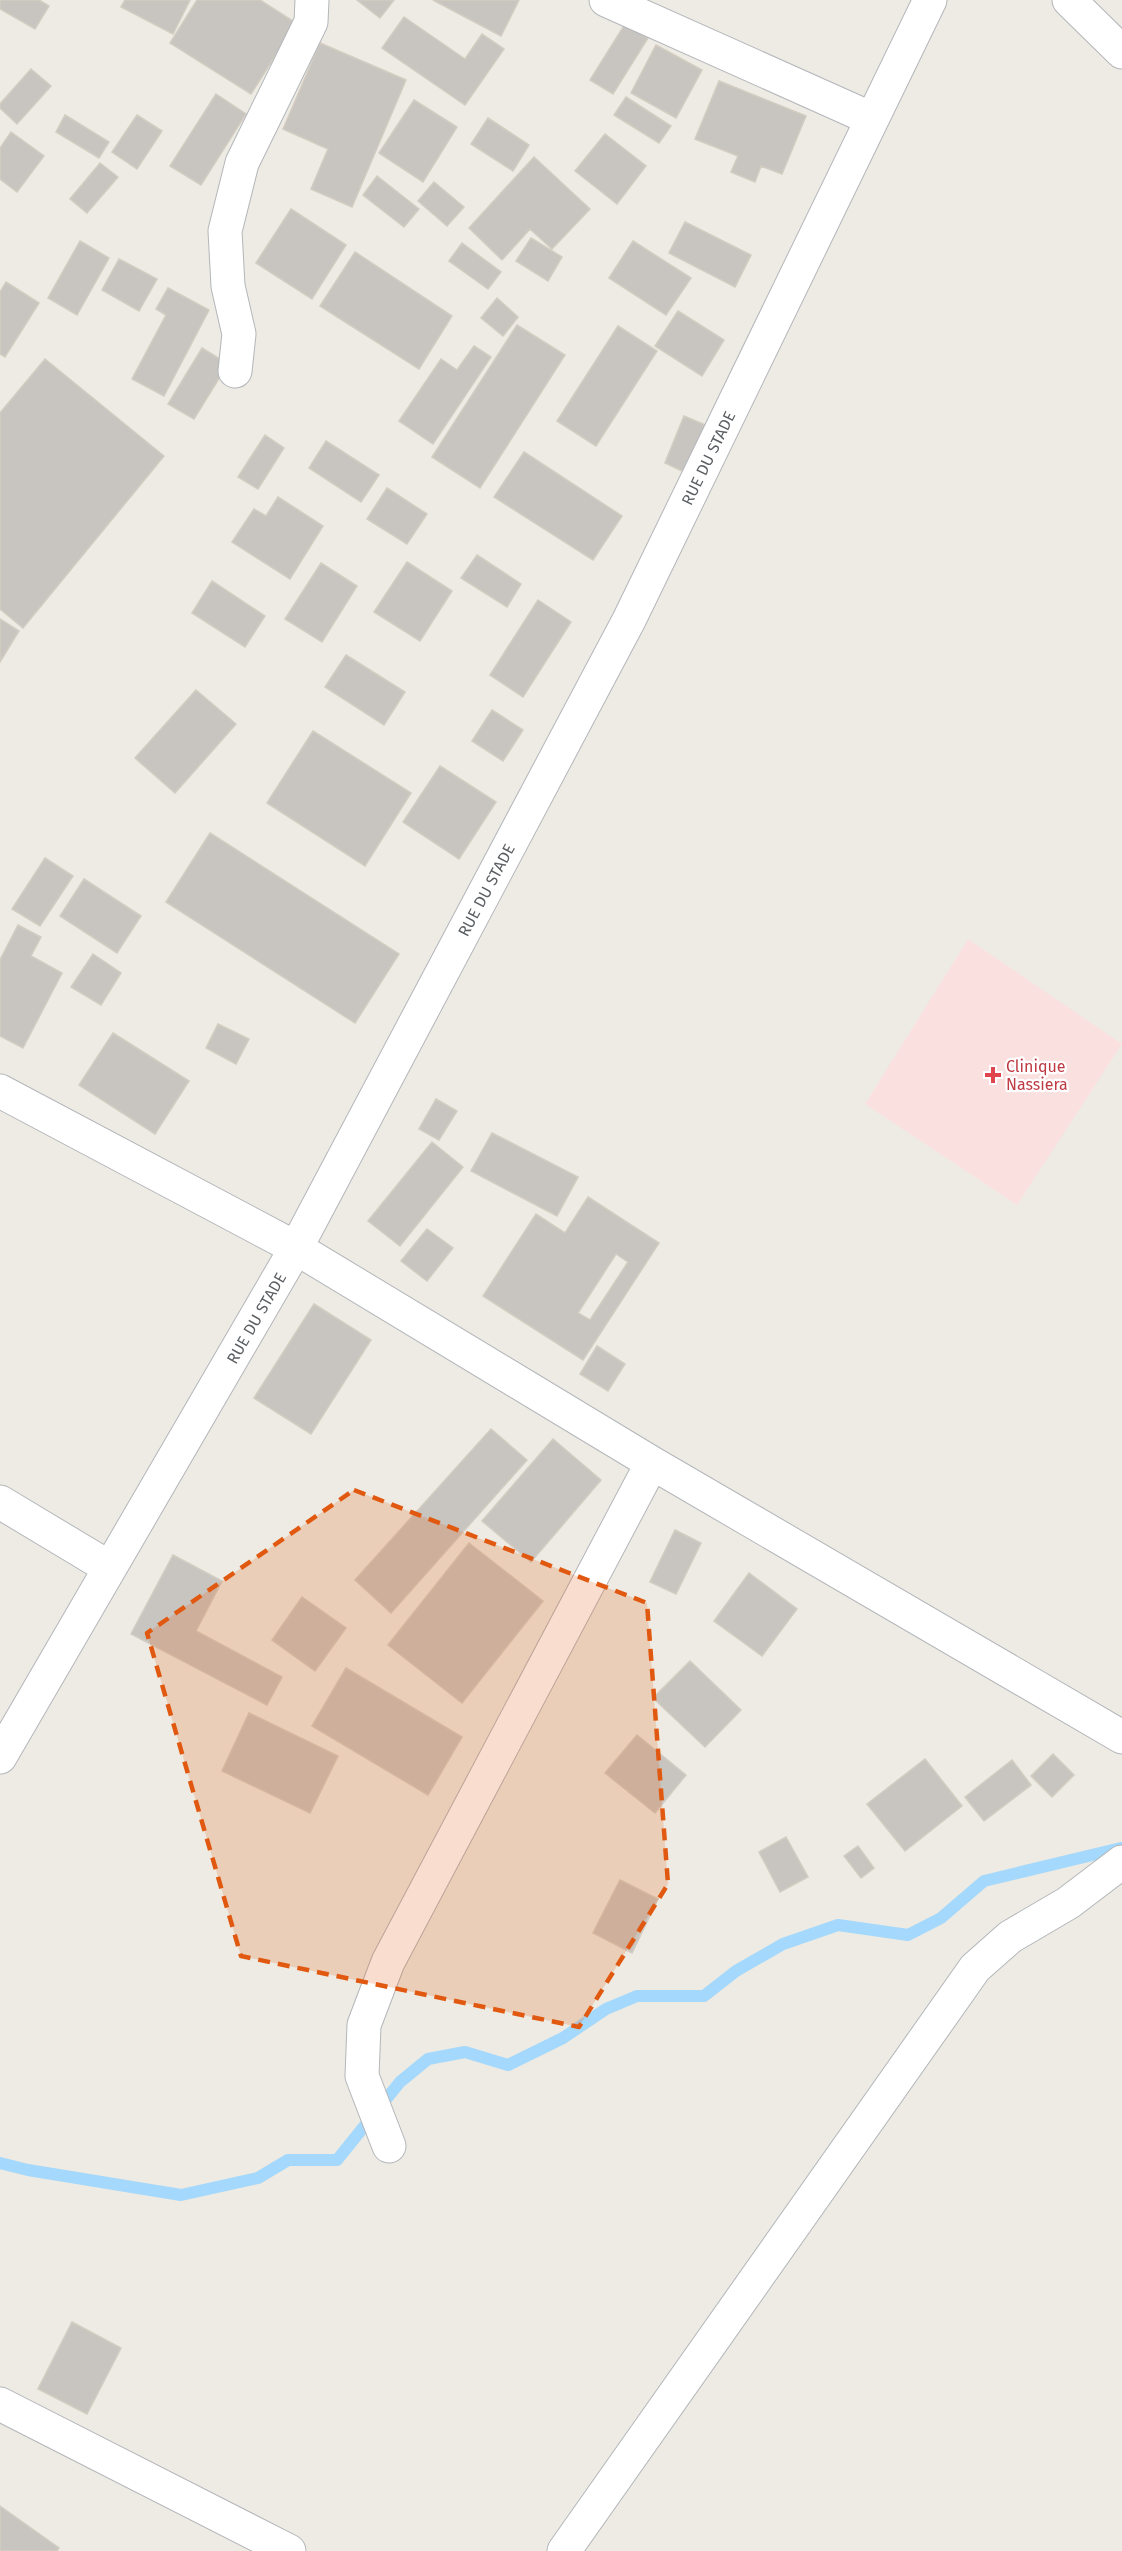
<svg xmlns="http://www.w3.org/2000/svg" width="1122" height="2551" font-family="'Fira Sans',sans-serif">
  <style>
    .medical { fill: #fae1df }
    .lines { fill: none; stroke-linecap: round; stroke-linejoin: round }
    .stream { stroke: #a4d8fc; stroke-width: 12 }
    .building { fill: #c8c5c0; stroke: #d2ccc1; stroke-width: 1.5; fill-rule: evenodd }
    .minor-casing { stroke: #b3b6ba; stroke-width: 35 }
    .minor { stroke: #fff; stroke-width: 33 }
    .marked { fill: #e15910; fill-opacity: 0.2; stroke: #e15910; stroke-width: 4.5; stroke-dasharray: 12 8; stroke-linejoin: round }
    .health-dot { fill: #e0444e; stroke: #fff; stroke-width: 2 }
    .labels { text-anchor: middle; stroke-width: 4.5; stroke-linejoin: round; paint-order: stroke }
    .street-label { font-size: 16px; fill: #5b5f63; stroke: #fff }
    .health-label { font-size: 16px; fill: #be3a42; stroke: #fff; text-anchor: start }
  </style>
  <rect width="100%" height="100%" fill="#edebe3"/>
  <path class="medical" d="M 968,939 L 1122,1044 L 1017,1205 L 865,1104 Z"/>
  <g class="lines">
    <path class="stream" d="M 0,2163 L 28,2170 L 181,2195 L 258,2178 L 288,2160 L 337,2160 L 400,2082 L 428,2059 L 465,2052 L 508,2065 L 563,2038 L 606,2009 L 637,1996 L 704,1996 L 736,1971 L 783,1944 L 838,1925 L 908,1935 L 941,1918 L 984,1881 L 1121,1848"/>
  </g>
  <path class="building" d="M 0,0 L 39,0 L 49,6 L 35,29 L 0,9 Z
    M 125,0 L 190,0 L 173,34 L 121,7 Z
    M 197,0 L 260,0 L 296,23 L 251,94 L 170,43 Z
    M 357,0 L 394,0 L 380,18 Z
    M 433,0 L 519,0 L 501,36 Z
    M 404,17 L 465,59 L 482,34 L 504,49 L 465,105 L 382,48 Z
    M 625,24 L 648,38 L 613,94 L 590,80 Z
    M 320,43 L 406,80 L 352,207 L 311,189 L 328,149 L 283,129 Z
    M 656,45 L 702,70 L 676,118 L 631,93 Z
    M 31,69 L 51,86 L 17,124 L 0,108 L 0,104 Z
    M 719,81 L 806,116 L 782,174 L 761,166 L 755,182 L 731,172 L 738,156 L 695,139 Z
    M 216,94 L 246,114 L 201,185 L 170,166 Z
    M 626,97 L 671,126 L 659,143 L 614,115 Z
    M 414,100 L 457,127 L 423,182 L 379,153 Z
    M 65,115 L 109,142 L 99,158 L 56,132 Z
    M 137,115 L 162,131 L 137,169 L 112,152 Z
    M 488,118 L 529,145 L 513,171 L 471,144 Z
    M 11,132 L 44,156 L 17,192 L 0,179 L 0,148 Z
    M 605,134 L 646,166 L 617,204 L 575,171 Z
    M 534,157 L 590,209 L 552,249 L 530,229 L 502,260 L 469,228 Z
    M 100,163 L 118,177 L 87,213 L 70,199 Z
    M 377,176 L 419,209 L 404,227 L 363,195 Z
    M 434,182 L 464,207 L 447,226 L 418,201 Z
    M 291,209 L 346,245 L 312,299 L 256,263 Z
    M 685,222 L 751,255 L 735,287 L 669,253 Z
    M 531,238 L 562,257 L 548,281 L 516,261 Z
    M 80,241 L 109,258 L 77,315 L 48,298 Z
    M 633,241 L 691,278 L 666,315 L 609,278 Z
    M 462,243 L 501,272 L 488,289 L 449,261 Z
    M 355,252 L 452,316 L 419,369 L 320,306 Z
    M 119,259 L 157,279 L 139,311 L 102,290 Z
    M 6,282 L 39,303 L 5,357 L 0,354 L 0,292 Z
    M 168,288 L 209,310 L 164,396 L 132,379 L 166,315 L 156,309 Z
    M 497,298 L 518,317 L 503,336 L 481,318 Z
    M 678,311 L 724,340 L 702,376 L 655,346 Z
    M 517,325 L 565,355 L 480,488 L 432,457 Z
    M 618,326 L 657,351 L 596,446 L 557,421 Z
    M 474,346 L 491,357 L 433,444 L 399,421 L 441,359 L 457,370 Z
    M 202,348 L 228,364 L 194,419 L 168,404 Z
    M 45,359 L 164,456 L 23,628 L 0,609 L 0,413 Z
    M 684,416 L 705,425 L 684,472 L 665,463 Z
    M 265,435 L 284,448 L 258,489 L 238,477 Z
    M 326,441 L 379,475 L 361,502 L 309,468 Z
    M 524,452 L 622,516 L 593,560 L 494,497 Z
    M 387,488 L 427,514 L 407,544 L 367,519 Z
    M 278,497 L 323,526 L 290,579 L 232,542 L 254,509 L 266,516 Z
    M 477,555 L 521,584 L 507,607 L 461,578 Z
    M 407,562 L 452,591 L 420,641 L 374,612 Z
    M 321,563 L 357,586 L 322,642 L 285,619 Z
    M 212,581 L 265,616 L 245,647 L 192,613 Z
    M 538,600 L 571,622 L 523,697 L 490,675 Z
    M 0,619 L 19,631 L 0,662 Z
    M 346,655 L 405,692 L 384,725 L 325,687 Z
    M 196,690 L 236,724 L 175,793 L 135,758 Z
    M 492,710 L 523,730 L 503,761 L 472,741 Z
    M 313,731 L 411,793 L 365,866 L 267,803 Z
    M 440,766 L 496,802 L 459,859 L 403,822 Z
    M 210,833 L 399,954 L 355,1023 L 166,902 Z
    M 45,858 L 73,876 L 40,926 L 12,909 Z
    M 84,879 L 141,916 L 117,953 L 60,916 Z
    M 18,925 L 41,937 L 31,956 L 62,973 L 23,1048 L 0,1036 L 0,960 Z
    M 93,954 L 121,973 L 101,1005 L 71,987 Z
    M 218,1024 L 249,1039 L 236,1064 L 206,1048 Z
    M 113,1033 L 189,1081 L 155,1134 L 79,1085 Z
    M 436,1099 L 457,1111 L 439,1140 L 419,1129 Z
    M 492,1133 L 578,1177 L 557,1216 L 471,1171 Z
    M 432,1142 L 463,1167 L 400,1246 L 368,1221 Z
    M 588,1197 L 659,1243 L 583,1360 L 483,1296 L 536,1214 L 565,1233 ZM 616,1254 L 628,1262 L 590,1320 L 578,1313 Z
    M 427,1229 L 453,1248 L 427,1281 L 401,1261 Z
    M 314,1304 L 371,1340 L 311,1434 L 254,1398 Z
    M 597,1346 L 625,1364 L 608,1391 L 580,1374 Z
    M 491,1429 L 527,1460 L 391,1613 L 355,1580 Z
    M 553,1439 L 601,1480 L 531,1562 L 482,1521 Z
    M 675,1530 L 701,1543 L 676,1594 L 650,1582 Z
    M 469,1543 L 543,1601 L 462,1703 L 388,1645 Z
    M 173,1555 L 222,1581 L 196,1631 L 282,1677 L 267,1705 L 131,1634 Z
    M 749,1573 L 797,1609 L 762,1656 L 714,1621 Z
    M 302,1597 L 346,1628 L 315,1671 L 272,1640 Z
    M 690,1661 L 741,1710 L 705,1747 L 653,1698 Z
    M 346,1668 L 462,1737 L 428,1795 L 312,1726 Z
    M 249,1713 L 338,1756 L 310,1813 L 222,1771 Z
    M 637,1735 L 686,1775 L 655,1813 L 605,1773 Z
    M 1053,1754 L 1074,1775 L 1052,1797 L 1031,1776 Z
    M 925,1759 L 962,1806 L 905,1851 L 867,1804 Z
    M 1012,1760 L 1031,1785 L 984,1821 L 965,1797 Z
    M 786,1837 L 808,1877 L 780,1892 L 759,1852 Z
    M 858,1846 L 874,1868 L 861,1878 L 844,1856 Z
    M 620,1880 L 658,1899 L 632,1953 L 593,1933 Z
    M 72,2322 L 121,2348 L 87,2414 L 38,2389 Z
    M 0,2506 L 59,2548 L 57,2551 L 0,2551 Z"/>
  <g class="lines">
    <defs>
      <path id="minor" d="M 606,0 L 872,119
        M 1069,0 L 1122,52
        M 235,371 L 239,334 L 228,286 L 225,231 L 242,163 L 311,22 L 312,0
        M 0,1091 L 296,1248 L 652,1463 L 1122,1737
        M 0,1502 L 110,1568
        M 0,1757 L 296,1248 L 629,620 L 930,0
        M 389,2146 L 362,2076 L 364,2025 L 388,1962 L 652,1463
        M 0,2404 L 289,2551
        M 564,2551 L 975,1968 L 1010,1937 L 1068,1903 L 1122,1862"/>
    </defs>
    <use href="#minor" class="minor-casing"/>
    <use href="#minor" class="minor"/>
  </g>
  <path class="marked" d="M 354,1490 L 647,1603 L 668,1884 L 579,2027 L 241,1956 L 147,1633 Z"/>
  <path class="health-dot" d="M990 1066h6v6h6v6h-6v6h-6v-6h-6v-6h6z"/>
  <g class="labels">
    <g class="street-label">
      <text transform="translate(708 458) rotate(-64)" y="6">RUE DU STADE</text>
      <text transform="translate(486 890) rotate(-62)" y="6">RUE DU STADE</text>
      <text transform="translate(256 1318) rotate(-60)" y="6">RUE DU STADE</text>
    </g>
    <g class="health-label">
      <text x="1006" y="1072">Clinique<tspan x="1006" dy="18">Nassiera</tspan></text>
    </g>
  </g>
</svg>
